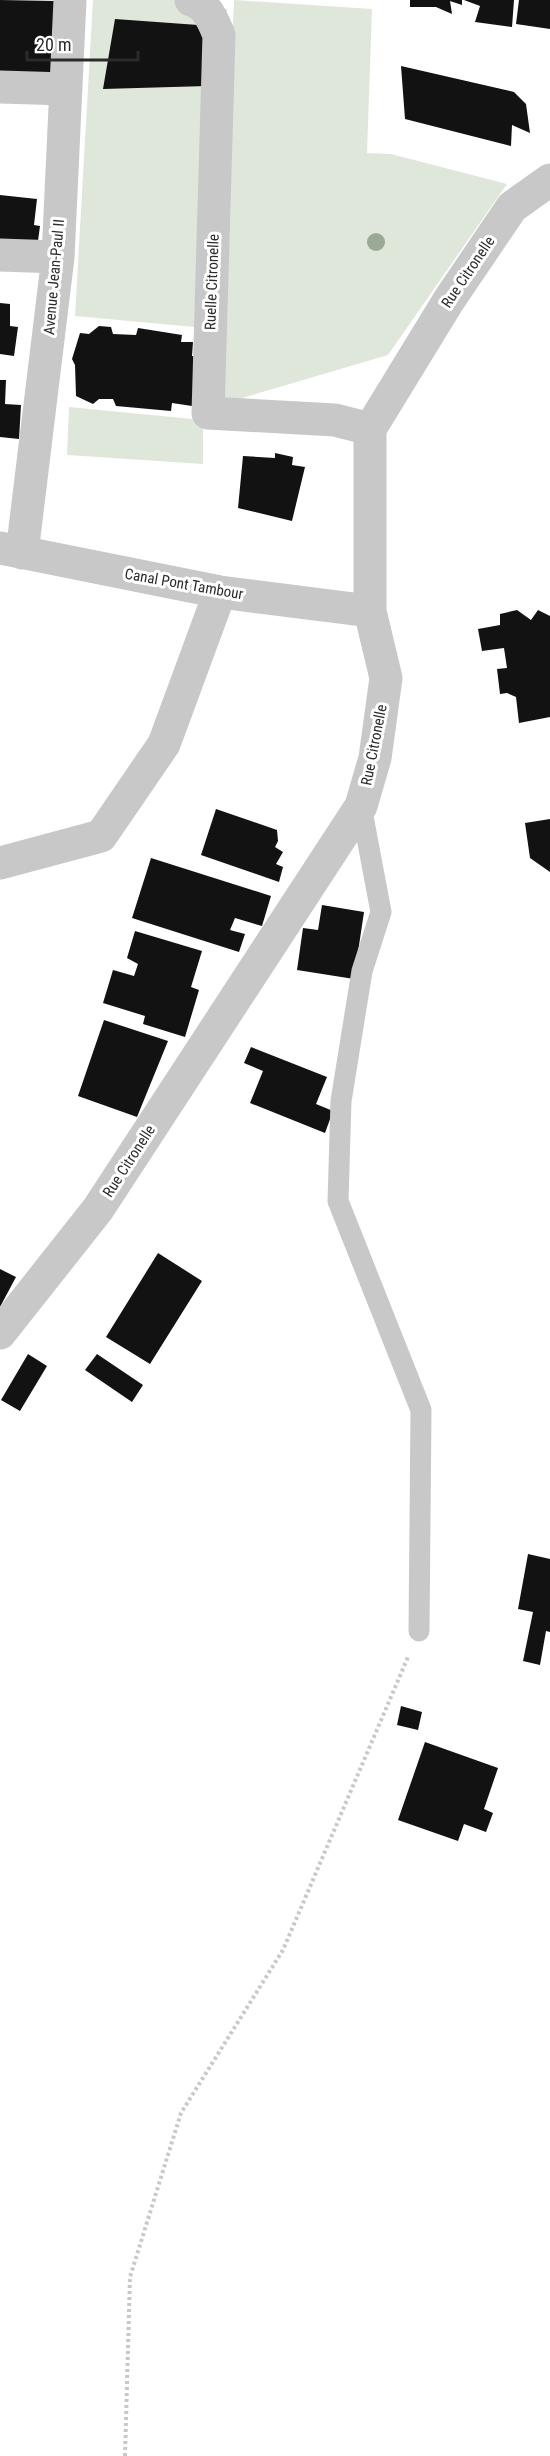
<svg xmlns="http://www.w3.org/2000/svg" width="550" height="2456" font-family="'Roboto Condensed',sans-serif">
  <style>
    .green { fill: #dfe7da }
    .building { fill: #121212 }
    .lines { fill: none; stroke-linecap: round; stroke-linejoin: round }
    .path { stroke: #c8c8c8; stroke-width: 4; stroke-dasharray: 3 3; stroke-linecap: butt }
    .lane { stroke: #c8c8c8; stroke-width: 21 }
    .street { stroke: #c8c8c8; stroke-width: 33 }
    .tree { fill: #9ba895 }
    .labels { text-anchor: middle; stroke-width: 6; stroke-linejoin: round; paint-order: stroke }
    .street-label { font-size: 15px; fill: #2b2b2b; stroke: #fff }
  </style>
  <rect width="100%" height="100%" fill="#fff"/>
  <path class="green" d="M 93,0 L 200,0 L 227,9 L 216,329 L 75,316 Z
    M 234,0 L 372,9 L 367,153 L 391,154 L 507,184 L 388,355 L 215,406 Z
    M 69,407 L 203,420 L 203,464 L 67,455 Z"/>
  <path class="building" d="M 0,0 L 57,1 L 53,78 L 0,74 Z
    M 410,0 L 462,0 L 462,5 L 450,1 L 452,14 L 436,7 L 410,7 Z
    M 464,0 L 514,0 L 512,27 L 475,22 L 480,6 Z
    M 519,0 L 550,0 L 550,29 L 516,24 Z
    M 115,19 L 212,26 L 207,86 L 103,89 Z
    M 401,66 L 514,92 L 526,104 L 530,133 L 512,125 L 511,146 L 405,119 Z
    M 0,195 L 37,199 L 34,225 L 40,226 L 37,248 L 0,243 Z
    M 0,303 L 10,304 L 10,326 L 18,327 L 14,356 L 0,354 Z
    M 99,326 L 111,327 L 113,334 L 136,335 L 138,328 L 182,335 L 181,342 L 193,342 L 192,356 L 200,357 L 192,406 L 172,403 L 171,411 L 116,406 L 113,399 L 99,399 L 93,404 L 76,396 L 75,365 L 72,359 L 80,333 L 89,334 Z
    M 0,380 L 6,380 L 5,404 L 21,405 L 19,439 L 0,437 Z
    M 275,453 L 293,457 L 292,465 L 305,467 L 292,521 L 238,508 L 243,456 L 275,458 Z
    M 517,610 L 531,620 L 538,610 L 550,616 L 550,717 L 519,723 L 516,697 L 507,693 L 500,694 L 497,669 L 507,668 L 504,648 L 482,651 L 478,629 L 500,625 L 500,614 Z
    M 216,809 L 277,830 L 278,841 L 275,847 L 283,852 L 276,864 L 283,867 L 279,882 L 201,855 Z
    M 550,819 L 550,872 L 530,858 L 525,823 Z
    M 151,858 L 271,896 L 262,926 L 235,918 L 230,930 L 245,934 L 239,952 L 132,918 Z
    M 322,905 L 364,912 L 354,979 L 297,970 L 303,928 L 318,930 Z
    M 135,931 L 202,951 L 191,987 L 199,990 L 185,1037 L 143,1024 L 145,1016 L 103,1003 L 113,970 L 134,976 L 138,964 L 127,958 Z
    M 104,1020 L 168,1041 L 137,1117 L 78,1096 Z
    M 251,1047 L 327,1077 L 316,1104 L 333,1111 L 325,1133 L 250,1103 L 263,1071 L 244,1063 Z
    M 158,1253 L 202,1281 L 150,1364 L 106,1337 Z
    M 0,1269 L 16,1277 L 0,1307 Z
    M 28,1354 L 47,1366 L 20,1411 L 1,1400 Z
    M 97,1354 L 143,1385 L 132,1402 L 85,1370 Z
    M 528,1554 L 550,1559 L 550,1632 L 546,1631 L 540,1665 L 523,1661 L 533,1612 L 518,1609 Z
    M 401,1706 L 422,1712 L 418,1730 L 397,1725 Z
    M 425,1742 L 498,1768 L 484,1809 L 493,1813 L 486,1832 L 464,1824 L 458,1841 L 398,1820 Z"/>
  <g class="lines">
    <path class="path" d="M 125,2456 L 130,2277 L 181,2113 L 283,1950 L 408,1657"/>
    <path class="lane" d="M 361,806 L 381,912 L 362,971 L 341,1101 L 338,1201 L 421,1410 L 419,1631"/>
    <path class="street" d="M 191,0 C 207,4 213,21 219,35 L 208,413 L 335,420 L 370,429
      M 0,87 L 66,89
      M 0,255 L 58,257
      M 0,548 L 220,592 L 370,611
      M 22,553 L 58,257 L 70,0
      M 0,863 L 101,836 L 164,744 L 220,592
      M 0,1333 L 98,1209 L 361,806 L 375,758 L 386,678 L 370,611 L 370,429 L 449,300 L 512,207 L 550,180"/>
  </g>
  <circle class="tree" cx="376" cy="242" r="9"/>
  <g class="labels">
    <g class="street-label">
      <text transform="translate(468 272) rotate(-56)" y="5">Rue Citronelle</text>
      <text transform="translate(54 277) rotate(-85)" y="5">Avenue Jean-Paul II</text>
      <text transform="translate(212 282) rotate(-88)" y="5">Ruelle Citronelle</text>
      <text transform="translate(184 584) rotate(10)" y="5">Canal Pont Tambour</text>
      <text transform="translate(374 745) rotate(-79)" y="5">Rue Citronelle</text>
      <text transform="translate(129 1161) rotate(-57)" y="5">Rue Citronelle</text>
    </g>
  </g>
  <path d="M27 51v9h111v-9" fill="none" stroke="#2b2b2b" stroke-width="3"/>
  <text x="36" y="51" font-size="18" fill="#2b2b2b" stroke="#ffffff" stroke-width="4.5" paint-order="stroke">20 m</text>
</svg>
